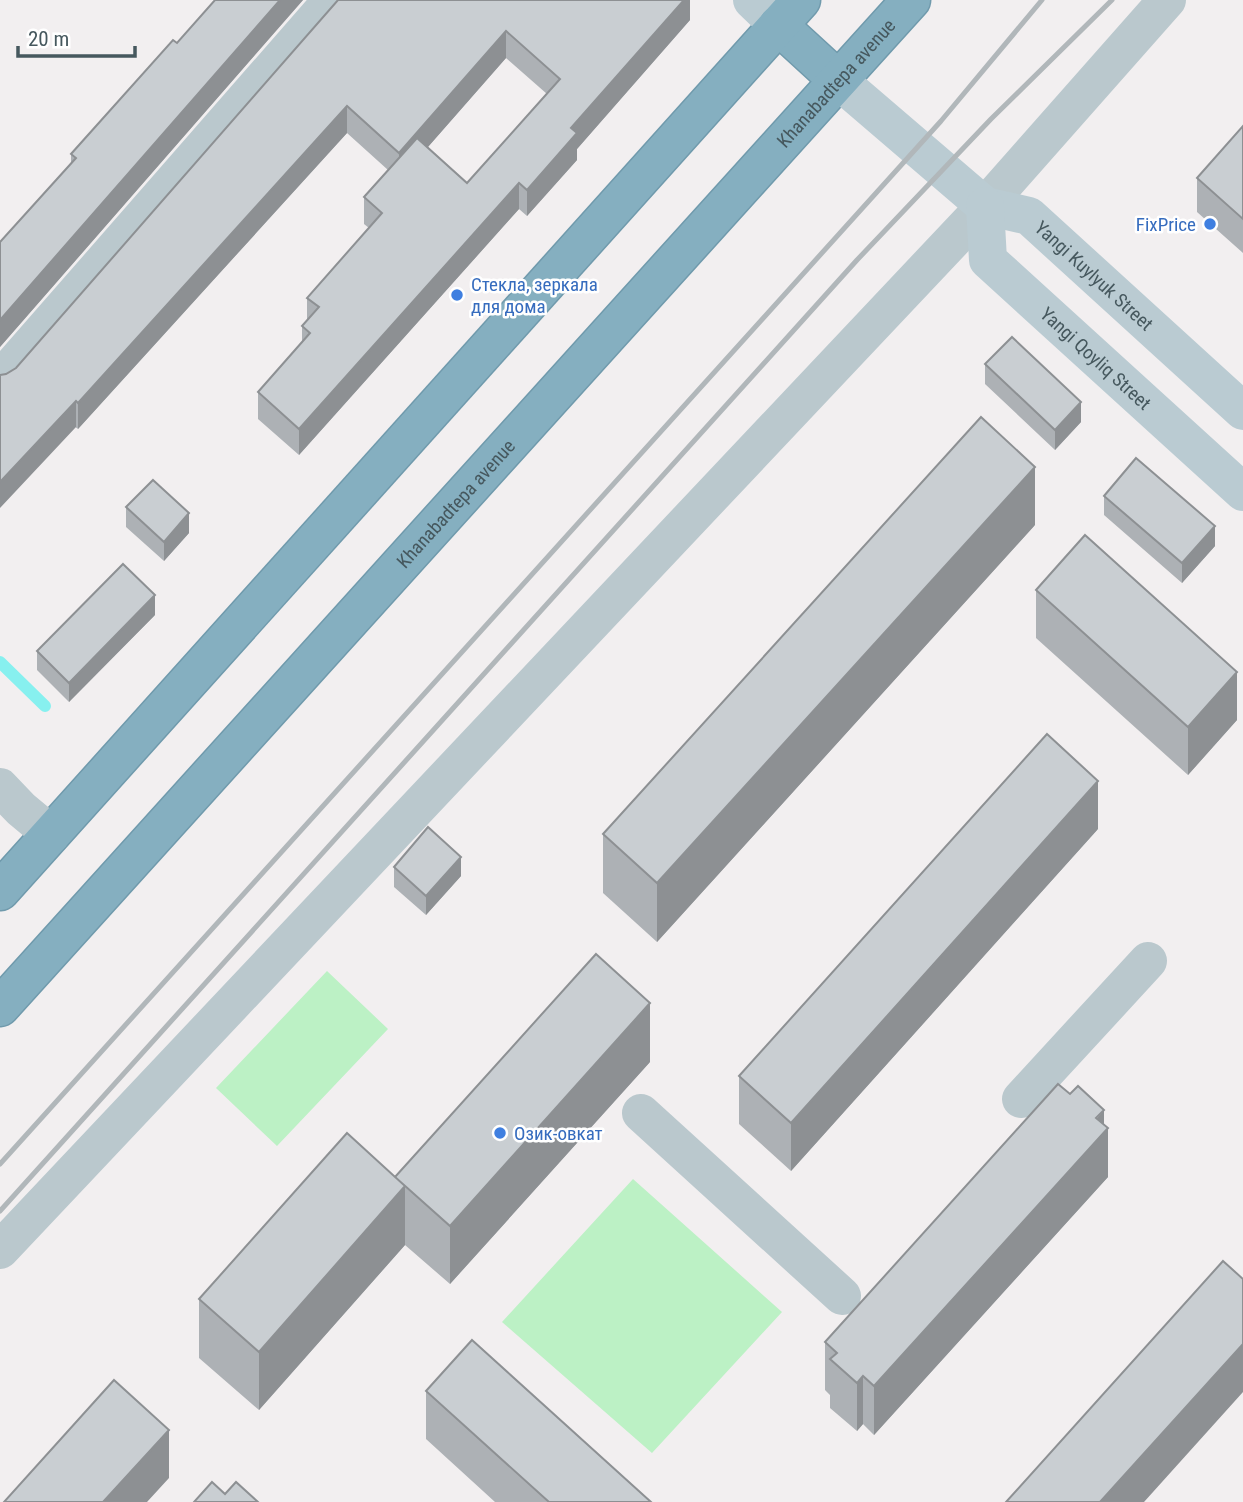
<svg xmlns="http://www.w3.org/2000/svg" width="1243" height="1502" font-family="'Roboto Condensed',sans-serif">
  <style>
    .green { fill: #bcf1c5 }
    .lines { fill: none; stroke-linecap: round; stroke-linejoin: round }
    .stream { stroke: #87f0ef; stroke-width: 12 }
    .highway-casing { stroke: #709aac; stroke-width: 41 }
    .street { stroke: #bac8cd; stroke-width: 38 }
    .secondary { stroke: #bacbd2; stroke-width: 38 }
    .highway { stroke: #85afc0; stroke-width: 38 }
    .rail { stroke: #b1b7ba; stroke-width: 5 }
    .wall { fill: #adb1b5; fill-rule: evenodd }
    .shaded-wall { fill: #8d9093 }
    .building { fill: #c9ced2; stroke: #8d9093; stroke-width: 2 }
    .shop-dot { fill: #3f7fe0; stroke: #fff; stroke-width: 2.5 }
    .labels { text-anchor: middle; stroke-width: 5; stroke-linejoin: round; paint-order: stroke }
    .street-label { font-size: 19px; fill: #46585e; stroke: #fff }
    .shop-label { font-size: 19px; fill: #366cbe; stroke: #fff; text-anchor: start }
  </style>
  <rect width="100%" height="100%" fill="#f2eff0"/>
  <path class="green" d="M 327,971 L 388,1029 L 277,1146 L 216,1088 Z
    M 633,1179 L 782,1312 L 652,1453 L 502,1322 Z"/>
  <g class="lines">
    <path class="stream" d="M 0,662 L 45,706"/>
    <defs>
      <g id="highway">
        <path d="M 778,25 L 838,80"/>
        <path d="M 0,891 L 801,0"/>
        <path id="s3" d="M 0,1007 L 911,0"/>
      </g>
    </defs>
    <use href="#highway" class="highway-casing"/>
    <path class="street" d="M 0,380 L 332,0
      M 0,787 L 21,809 L 51,834
      M 1021,1099 L 1148,961
      M 641,1113 L 842,1296
      M 0,1250 L 985,206 L 1167,0"/>
    <g class="secondary">
      <path d="M 752,0 L 778,25"/>
      <path id="s1" d="M 838,80 L 985,206 L 1029,216 L 1243,411"/>
      <path id="s2" d="M 985,206 L 988,260 L 1243,492"/>
    </g>
    <use href="#highway" class="highway"/>
    <path class="rail" d="M 0,1164 L 941,121 L 1042,0
      M 0,1211 L 857,260 L 991,119 L 1112,0"/>
  </g>
  <path class="wall" d="M 215,0 L 303,0 L 0,347 L 0,242 L 71,164 L 71,154 L 177,43 Z
    M 338,0 L 690,0 L 690,20 L 577,149 L 577,160 L 527,216 L 519,209 L 299,455 L 258,419 L 258,392 L 302,343 L 302,326 L 307,320 L 307,298 L 369,228 L 364,224 L 364,197 L 388,170 L 347,133 L 78,429 L 6,374 L 16,368 ZM 506,58 L 547,94 L 467,183 L 427,148 Z
    M 1243,126 L 1243,253 L 1197,212 L 1197,178 Z
    M 985,364 L 1081,422 L 1055,450 L 985,384 Z
    M 1104,496 L 1215,546 L 1182,583 L 1104,515 Z
    M 126,507 L 189,533 L 164,561 L 126,527 Z
    M 1035,525 L 657,942 L 603,893 L 603,834 Z
    M 1036,590 L 1237,720 L 1188,775 L 1036,638 Z
    M 155,615 L 69,702 L 37,670 L 37,651 Z
    M 1098,829 L 791,1171 L 739,1124 L 739,1076 Z
    M 394,867 L 461,876 L 426,915 L 394,887 Z
    M 650,1062 L 450,1284 L 405,1245 L 259,1410 L 199,1358 L 199,1299 L 395,1177 Z
    M 1104,1125 L 1108,1177 L 874,1435 L 863,1424 L 857,1431 L 830,1408 L 830,1395 L 825,1390 L 825,1342 Z
    M 426,1391 L 651,1502 L 495,1502 L 426,1439 Z"/>
  <path class="shaded-wall" d="M 280,0 L 303,0 L 0,347 L 0,320 Z
    M 684,0 L 690,0 L 690,20 L 577,149 L 577,160 L 527,216 L 527,190 L 571,128 Z
    M 506,31 L 506,58 L 399,180 L 399,153 Z
    M 347,106 L 347,133 L 78,429 L 78,403 Z
    M 519,183 L 519,209 L 299,455 L 299,429 Z
    M 76,401 L 76,427 L 0,508 L 0,482 Z
    M 1081,402 L 1081,422 L 1055,450 L 1055,430 Z
    M 1035,467 L 1035,525 L 657,942 L 657,883 Z
    M 189,513 L 189,533 L 164,561 L 164,542 Z
    M 1215,526 L 1215,546 L 1182,583 L 1182,563 Z
    M 155,595 L 155,615 L 69,702 L 69,683 Z
    M 1237,672 L 1237,720 L 1188,775 L 1188,727 Z
    M 1098,781 L 1098,829 L 791,1171 L 791,1123 Z
    M 461,857 L 461,876 L 426,915 L 426,896 Z
    M 650,1003 L 650,1062 L 450,1284 L 450,1226 Z
    M 1104,1110 L 1104,1133 L 1108,1128 L 1108,1177 L 874,1435 L 874,1386 Z
    M 405,1186 L 405,1245 L 259,1410 L 259,1352 Z
    M 1243,1344 L 1243,1392 L 1144,1502 L 1100,1502 Z
    M 863,1376 L 863,1424 L 857,1431 L 857,1383 Z
    M 169,1430 L 169,1478 L 147,1502 L 103,1502 Z"/>
  <path class="building" d="M 215,0 L 280,0 L 0,320 L 0,242 L 76,158 L 71,154 L 173,40 L 177,43 Z
    M 338,0 L 684,0 L 571,128 L 577,133 L 527,190 L 519,183 L 299,429 L 258,392 L 310,333 L 302,326 L 319,307 L 307,298 L 382,213 L 364,197 L 417,138 L 467,183 L 560,79 L 506,31 L 399,153 L 347,106 L 78,403 L 76,401 L 0,482 L 0,375 L 6,374 L 16,368 Z
    M 1243,126 L 1243,219 L 1197,178 Z
    M 1012,337 L 1081,402 L 1055,430 L 985,364 Z
    M 981,417 L 1035,467 L 657,883 L 603,834 Z
    M 1136,458 L 1215,526 L 1182,563 L 1104,496 Z
    M 153,480 L 189,513 L 164,542 L 126,507 Z
    M 1085,535 L 1237,672 L 1188,727 L 1036,590 Z
    M 123,564 L 155,595 L 69,683 L 37,651 Z
    M 1047,734 L 1098,781 L 791,1123 L 739,1076 Z
    M 428,827 L 461,857 L 426,896 L 394,867 Z
    M 596,954 L 650,1003 L 450,1226 L 395,1177 Z
    M 1058,1084 L 1070,1094 L 1078,1086 L 1104,1110 L 1096,1118 L 1108,1128 L 874,1386 L 863,1376 L 857,1383 L 830,1359 L 837,1353 L 825,1342 Z
    M 347,1133 L 405,1186 L 259,1352 L 199,1299 Z
    M 1223,1261 L 1243,1279 L 1243,1344 L 1100,1502 L 1006,1502 Z
    M 472,1340 L 651,1502 L 549,1502 L 426,1391 Z
    M 114,1380 L 169,1430 L 103,1502 L 4,1502 Z
    M 212,1482 L 225,1494 L 236,1482 L 258,1502 L 194,1502 Z"/>
  <g class="shop-dot">
    <circle cx="1210" cy="224" r="7"/>
    <circle cx="457" cy="295" r="7"/>
    <circle cx="500" cy="1133" r="7"/>
  </g>
  <g class="labels">
    <g class="street-label">
      <text dy="7" stroke="none"><textPath href="#s3" startOffset="1246">Khanabadtepa avenue</textPath></text>
      <text dy="7" stroke="none"><textPath href="#s1" startOffset="327">Yangi Kuylyuk Street</textPath></text>
      <text dy="7" stroke="none"><textPath href="#s2" startOffset="200">Yangi Qoyliq Street</textPath></text>
      <text dy="7" stroke="none"><textPath href="#s3" startOffset="679">Khanabadtepa avenue</textPath></text>
    </g>
    <g class="shop-label">
      <text x="1196" y="231" text-anchor="end">FixPrice</text>
      <text x="471" y="291">Стекла, зеркала<tspan x="471" dy="22">для дома</tspan></text>
      <text x="514" y="1140">Озик-овкат</text>
    </g>
  </g>
  <path d="M18 46v10h117v-10" fill="none" stroke="#46585e" stroke-width="3.5"/>
  <text x="28" y="46" font-size="21" fill="#46585e" stroke="#ffffff" stroke-width="5" paint-order="stroke">20 m</text>
</svg>
